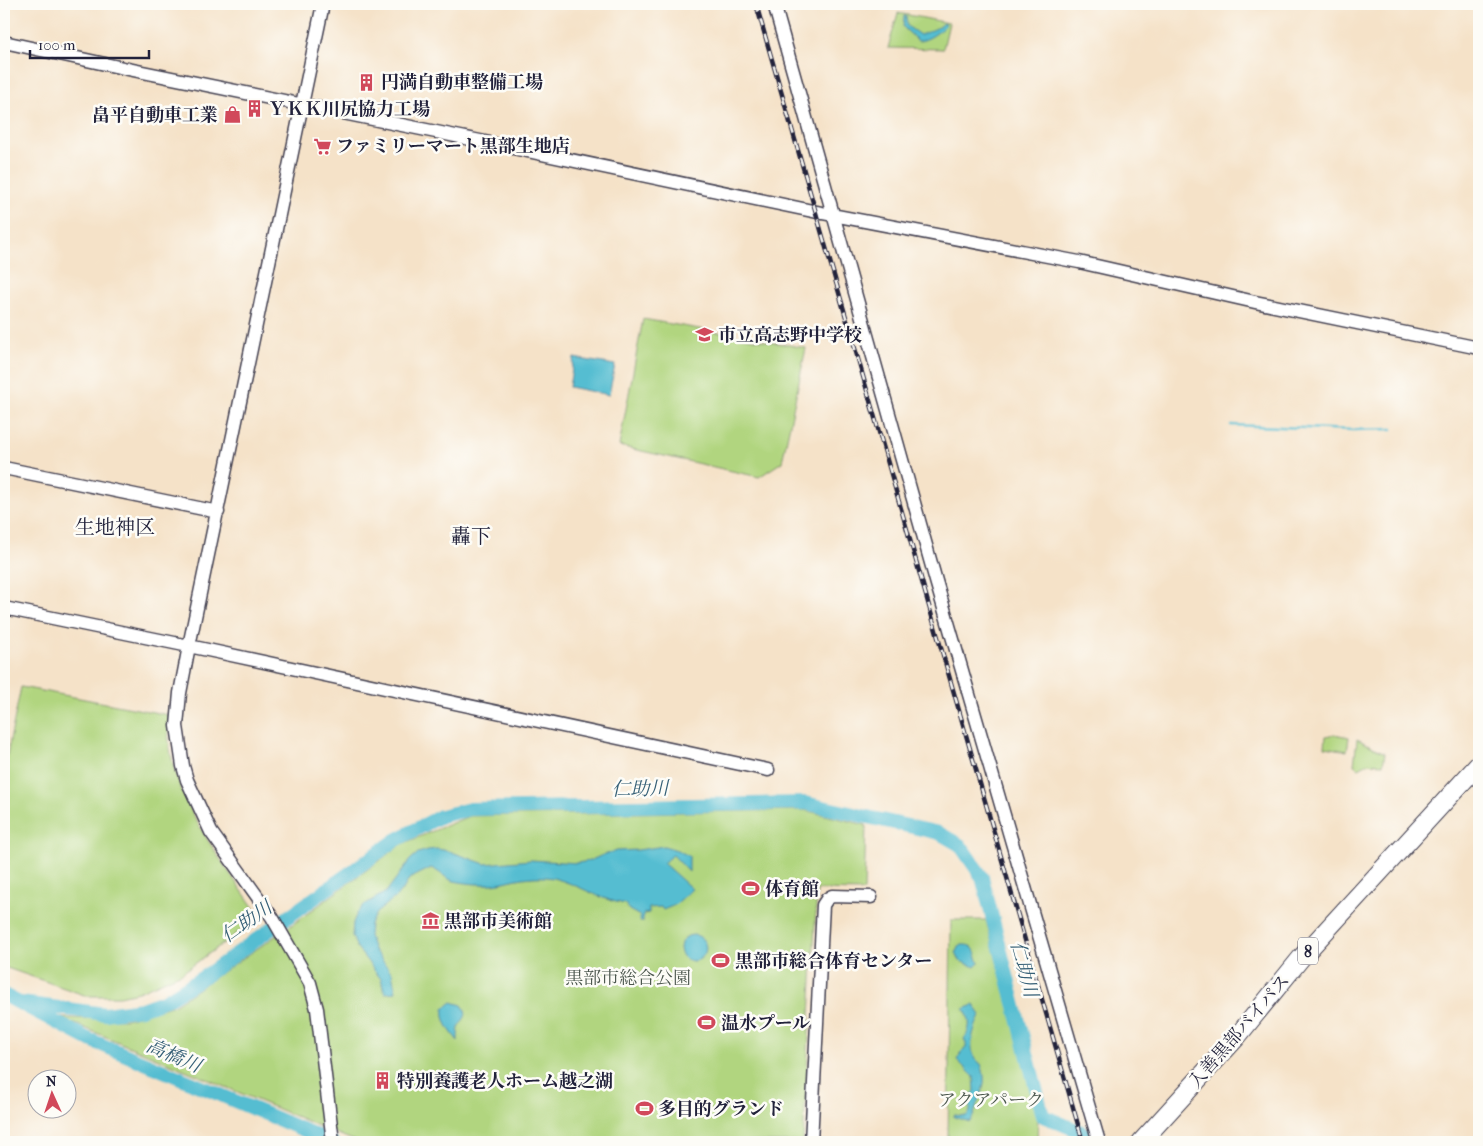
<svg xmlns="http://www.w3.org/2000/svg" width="1483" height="1146" font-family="'IM FELL French Canon','Noto Serif JP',serif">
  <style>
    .green { fill: #b1d57f; stroke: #6a7c5d }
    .water { fill: #54bdd1; stroke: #3b7086 }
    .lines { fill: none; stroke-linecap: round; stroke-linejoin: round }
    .stream { stroke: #54bdd1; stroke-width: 2.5 }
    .river { stroke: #54bdd1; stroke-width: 14 }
    .secondary-casing { stroke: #423f50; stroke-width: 15 }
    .highway-casing { stroke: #423f50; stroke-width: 20 }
    .secondary { stroke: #fff; stroke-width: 12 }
    .highway { stroke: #fff; stroke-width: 18 }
    .rail-casing { stroke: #22223b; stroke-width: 4.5 }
    .rail { stroke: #fdfcf7; stroke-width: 2.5; stroke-dasharray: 8; stroke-linecap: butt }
    .labels { text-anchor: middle; stroke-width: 5; stroke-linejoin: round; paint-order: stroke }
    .shield { fill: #fdfcf7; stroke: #646373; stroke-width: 1 }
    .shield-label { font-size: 16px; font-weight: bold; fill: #22223b }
    .poi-label { font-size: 18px; font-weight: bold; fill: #22223b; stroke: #fdfcf7; text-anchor: start }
    .park-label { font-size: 18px; fill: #4d584f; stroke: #fdfcf7 }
    .street-label { font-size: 18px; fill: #22223b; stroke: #fdfcf7 }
    .water-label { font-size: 19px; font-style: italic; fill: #366077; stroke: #fdfcf7 }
    .quarter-label { font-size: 20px; fill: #22223b; stroke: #fdfcf7 }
  </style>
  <rect width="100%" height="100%" fill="#fdfcf7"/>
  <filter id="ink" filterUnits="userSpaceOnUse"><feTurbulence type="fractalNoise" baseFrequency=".02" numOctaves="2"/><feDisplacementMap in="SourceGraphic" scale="10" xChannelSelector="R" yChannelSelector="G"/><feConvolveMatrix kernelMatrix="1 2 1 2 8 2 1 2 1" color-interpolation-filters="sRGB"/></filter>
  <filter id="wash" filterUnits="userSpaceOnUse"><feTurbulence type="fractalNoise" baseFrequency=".0096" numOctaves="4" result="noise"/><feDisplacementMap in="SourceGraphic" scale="20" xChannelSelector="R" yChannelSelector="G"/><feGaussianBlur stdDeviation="1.12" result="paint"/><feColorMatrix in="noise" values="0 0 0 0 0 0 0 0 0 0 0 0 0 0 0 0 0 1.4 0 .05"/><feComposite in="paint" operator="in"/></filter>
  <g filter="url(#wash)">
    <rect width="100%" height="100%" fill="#f5e2c8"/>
    <path class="green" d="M 898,13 L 949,23 L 943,49 L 888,48 Z
      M 643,319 L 806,348 L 782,462 L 759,477 L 619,446 Z
      M 21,687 L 169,715 C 161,788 222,860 260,917 L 182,973 L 138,992 L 120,996 L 87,996 L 4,967 L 4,754 L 7,755 Z
      M 1334,734 L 1349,737 L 1347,751 L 1325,747 L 1326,736 Z
      M 1357,739 L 1385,753 L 1383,764 L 1368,763 L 1359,768 L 1354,765 Z
      M 804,810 L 866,825 L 864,891 L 817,890 L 803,1142 L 357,1142 L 61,1018 L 126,1019 L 141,1015 L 141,1009 L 161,1009 L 174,1005 L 289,927 L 402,844 L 469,816 Z
      M 951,920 L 986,920 L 1038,1117 L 1037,1142 L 948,1142 Z"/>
    <path class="water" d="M 904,16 L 906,16 L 907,26 L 920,35 L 937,28 L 943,23 L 946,24 C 940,32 927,41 918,41 L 903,27 Z
      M 574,358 L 615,365 L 609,395 L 569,387 Z
      M 664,846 L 677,850 L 689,856 L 689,872 L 673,855 L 663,863 L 692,889 L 675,905 L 663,910 L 661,907 L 649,908 L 649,913 L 643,914 L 643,922 L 640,922 L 640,916 L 629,910 L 625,904 C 600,900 578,884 553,878 C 536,875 520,878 504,882 C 490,886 468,884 454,881 C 446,879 439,871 431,868 L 409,879 L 404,888 L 396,897 L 376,913 L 370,924 L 369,936 L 374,950 L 392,973 L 396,992 L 385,993 L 381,979 L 357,948 L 352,936 L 353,923 L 357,913 L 364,905 L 386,892 L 410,860 L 418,853 L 428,850 L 437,849 L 449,851 L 485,864 L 531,860 L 577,863 L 589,861 L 605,854 L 616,851 L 638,850 Z
      M680 948a13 13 0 1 1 26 0a13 13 0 1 1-26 0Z
      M 962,945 C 976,944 975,953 979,963 L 975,967 L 960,961 L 956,952 L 958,947 Z
      M 452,1002 L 462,1005 C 470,1017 463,1017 459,1028 C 458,1032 458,1037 458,1041 C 450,1031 442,1021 444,1008 Z
      M 974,1005 L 981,1015 C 973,1029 965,1053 981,1064 C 986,1077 985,1087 979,1099 C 975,1107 976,1113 970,1122 L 954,1117 L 954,1115 L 966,1116 L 970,1112 L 970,1097 L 975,1091 L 974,1077 L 957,1060 L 962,1051 L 966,1048 L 966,1043 L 964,1039 C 971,1029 971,1019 964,1009 Z"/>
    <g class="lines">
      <path class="stream" d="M 1231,425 L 1353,430 L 1392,429"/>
      <path class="river" d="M 4,995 L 88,1039 L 332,1142
        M 21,1003 L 105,1014 L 141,1009 L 166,1000 L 208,974 L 396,840 L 441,816 L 470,809 L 805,803 L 939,833 L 960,845 L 982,877 L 1043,1116 L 1105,1142"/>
    </g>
  </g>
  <g filter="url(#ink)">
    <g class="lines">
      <defs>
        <path id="secondary" d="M 323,4 L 189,646 L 180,693 L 177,726 L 183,766 L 187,780 L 211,832 L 272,917 L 310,983 L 317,1009 L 333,1142
          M 774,4 L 936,581 L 1099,1142
          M 4,42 L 128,69 L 490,143 L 822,213 L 1079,262 L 1255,302 L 1479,348
          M 4,468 L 218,512
          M 4,608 L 189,646 L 768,770
          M 811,1142 L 823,905 L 827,899 L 832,896 L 871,897"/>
        <path id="highway" d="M 1141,1142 L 1236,1038 L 1301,958 L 1479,764"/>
      </defs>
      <use href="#secondary" class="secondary-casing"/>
      <use href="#highway" class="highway-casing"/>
      <use href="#secondary" class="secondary"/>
      <use href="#highway" class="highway"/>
      <defs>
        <path id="rail" d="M 756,4 L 1083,1142"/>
      </defs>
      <use href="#rail" class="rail-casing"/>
      <use href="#rail" class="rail"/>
    </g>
  </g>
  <defs>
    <symbol id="building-bare" viewBox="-9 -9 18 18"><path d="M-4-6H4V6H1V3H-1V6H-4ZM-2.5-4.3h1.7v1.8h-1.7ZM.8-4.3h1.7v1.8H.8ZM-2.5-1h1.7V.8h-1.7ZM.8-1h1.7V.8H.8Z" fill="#d1495b" stroke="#fdfcf7" stroke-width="2.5" paint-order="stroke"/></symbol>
    <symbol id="shop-bare" viewBox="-9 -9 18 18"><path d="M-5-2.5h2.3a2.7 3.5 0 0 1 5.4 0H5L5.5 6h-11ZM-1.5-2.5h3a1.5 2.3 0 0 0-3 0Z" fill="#d1495b" stroke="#fdfcf7" stroke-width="2.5" paint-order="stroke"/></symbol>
    <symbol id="supermarket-bare" viewBox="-9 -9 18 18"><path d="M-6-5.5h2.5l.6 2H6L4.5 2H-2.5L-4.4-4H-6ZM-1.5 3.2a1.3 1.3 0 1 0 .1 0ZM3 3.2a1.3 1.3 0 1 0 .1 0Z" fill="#d1495b" stroke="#fdfcf7" stroke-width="2.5" paint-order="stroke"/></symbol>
    <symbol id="school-bare" viewBox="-9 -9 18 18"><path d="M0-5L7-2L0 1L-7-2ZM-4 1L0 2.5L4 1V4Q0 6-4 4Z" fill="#d1495b" stroke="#fdfcf7" stroke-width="2.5" paint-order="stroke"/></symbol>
    <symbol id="stadium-bare" viewBox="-9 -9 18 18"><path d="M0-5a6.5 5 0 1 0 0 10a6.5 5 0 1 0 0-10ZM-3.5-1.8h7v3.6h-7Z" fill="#d1495b" stroke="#fdfcf7" stroke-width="2.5" paint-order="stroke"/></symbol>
    <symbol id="museum-bare" viewBox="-9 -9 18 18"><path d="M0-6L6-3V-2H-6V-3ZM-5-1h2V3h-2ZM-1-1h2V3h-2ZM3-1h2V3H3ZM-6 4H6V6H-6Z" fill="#d1495b" stroke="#fdfcf7" stroke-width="2.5" paint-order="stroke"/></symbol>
  </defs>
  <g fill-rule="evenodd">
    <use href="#building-bare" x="354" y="70" width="25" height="25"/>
    <use href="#building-bare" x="242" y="96" width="25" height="25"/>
    <use href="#shop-bare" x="220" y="102" width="25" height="25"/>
    <use href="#supermarket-bare" x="310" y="134" width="25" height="25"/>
    <use href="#school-bare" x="692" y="322" width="25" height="25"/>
    <use href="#stadium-bare" x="738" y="876" width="25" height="25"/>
    <use href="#museum-bare" x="418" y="908" width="25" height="25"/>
    <use href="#stadium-bare" x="708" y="948" width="25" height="25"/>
    <use href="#stadium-bare" x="694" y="1010" width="25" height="25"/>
    <use href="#building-bare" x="370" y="1068" width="25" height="25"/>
    <use href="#stadium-bare" x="632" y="1096" width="25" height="25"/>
  </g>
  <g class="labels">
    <rect class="shield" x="1298" y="937.5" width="20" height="27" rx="4"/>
    <g class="shield-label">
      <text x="1308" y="957">8</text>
    </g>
    <g class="poi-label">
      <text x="381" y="88">円満自動車整備工場</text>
      <text x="268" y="115">ＹＫＫ川尻協力工場</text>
      <text x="218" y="121" text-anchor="end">畠平自動車工業</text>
      <text x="336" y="152">ファミリーマート黒部生地店</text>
      <text x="718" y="341">市立高志野中学校</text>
      <text x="765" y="895">体育館</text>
      <text x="444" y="927">黒部市美術館</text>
      <text x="735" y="967">黒部市総合体育センター</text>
      <text x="721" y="1029">温水プール</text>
      <text x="397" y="1087">特別養護老人ホーム越之湖</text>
      <text x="658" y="1115">多目的グランド</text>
    </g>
    <g class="park-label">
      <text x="628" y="984">黒部市総合公園</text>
      <text x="991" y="1106">アクアパーク</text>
    </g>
    <g class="street-label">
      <text transform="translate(1239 1031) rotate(-49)" y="6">入善黒部バイパス</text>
    </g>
    <g class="water-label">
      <text transform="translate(640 788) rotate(-1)" y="7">仁助川</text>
      <text transform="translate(246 921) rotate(-35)" y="7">仁助川</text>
      <text transform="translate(1025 969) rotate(75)" y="7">仁助川</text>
      <text transform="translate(174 1055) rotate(23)" y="7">高橋川</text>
    </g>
    <g class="quarter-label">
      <text x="115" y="534">生地神区</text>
      <text x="471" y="543">轟下</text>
    </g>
  </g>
  <rect width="1483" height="1146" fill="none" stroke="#fdfcf7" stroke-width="20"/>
  <g transform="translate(52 1094) rotate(357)"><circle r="24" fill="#fdfcf7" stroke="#a5a5ac"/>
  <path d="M0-4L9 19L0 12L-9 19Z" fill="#d1495b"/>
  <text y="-8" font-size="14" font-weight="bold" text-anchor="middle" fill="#22223b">N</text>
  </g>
  <path d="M30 50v8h119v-8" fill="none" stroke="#22223b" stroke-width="2.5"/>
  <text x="38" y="50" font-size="15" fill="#22223b" stroke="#fdfcf7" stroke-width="4" paint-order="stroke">100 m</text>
</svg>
